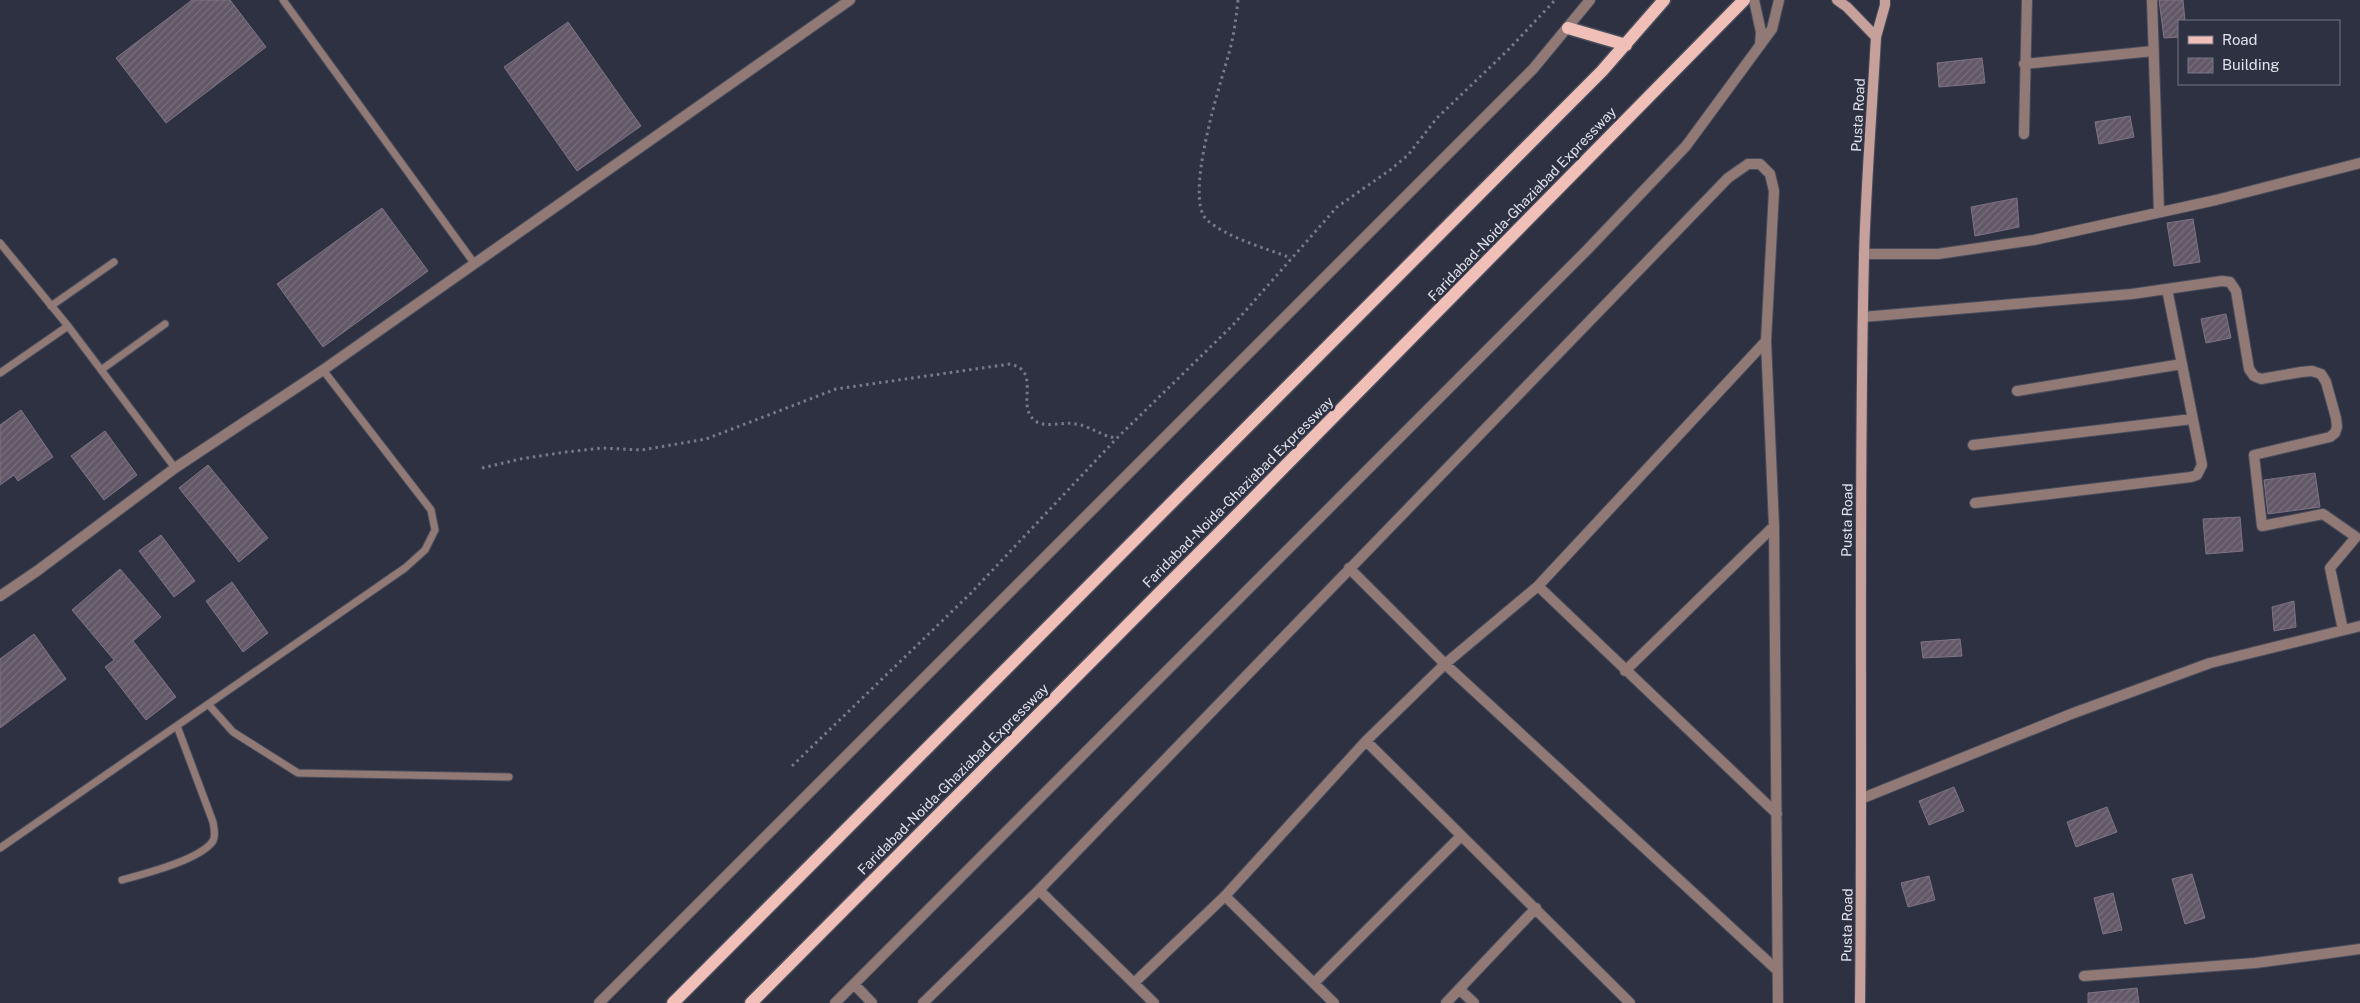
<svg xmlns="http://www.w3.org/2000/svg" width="2360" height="1003" font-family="'Public Sans',sans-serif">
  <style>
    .building { fill: url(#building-hatch); stroke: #7e7385 }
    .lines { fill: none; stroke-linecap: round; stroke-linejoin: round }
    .lane-casing { stroke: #4a4d5c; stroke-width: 9 }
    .street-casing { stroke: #4a4d5c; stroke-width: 12 }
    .secondary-casing { stroke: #4a4d5c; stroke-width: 12 }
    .primary-casing { stroke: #4a4d5c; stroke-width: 15 }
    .path { stroke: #787a88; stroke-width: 3; stroke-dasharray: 2.5 4; stroke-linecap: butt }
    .lane { stroke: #917976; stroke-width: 7 }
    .street { stroke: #917976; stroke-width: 10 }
    .secondary { stroke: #c6a19b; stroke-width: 10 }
    .primary { stroke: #f0c0b8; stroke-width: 12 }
    .labels { text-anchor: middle; stroke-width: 5; stroke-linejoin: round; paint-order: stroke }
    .street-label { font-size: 14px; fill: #dfe1ec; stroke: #2e3141 }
  </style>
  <defs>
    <pattern id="building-hatch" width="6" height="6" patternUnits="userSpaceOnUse" patternTransform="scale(1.25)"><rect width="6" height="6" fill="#625868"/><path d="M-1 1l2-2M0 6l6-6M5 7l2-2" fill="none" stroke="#78707e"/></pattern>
  </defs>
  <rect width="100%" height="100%" fill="#2e3141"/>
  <path class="building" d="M 192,0 L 230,0 L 266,47 L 166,123 L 116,58 Z
    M 2159,0 L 2183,0 L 2185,21 L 2179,21 L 2179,37 L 2164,38 Z
    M 568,22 L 641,126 L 577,171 L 504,67 Z
    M 1982,58 L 1985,83 L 1939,87 L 1937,63 Z
    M 2130,116 L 2134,137 L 2099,144 L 2095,122 Z
    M 2017,198 L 2019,227 L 1975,236 L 1971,207 Z
    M 382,208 L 428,271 L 323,347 L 277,284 Z
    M 2193,219 L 2200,262 L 2174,266 L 2167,223 Z
    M 2226,314 L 2231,338 L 2206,343 L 2201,319 Z
    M 21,410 L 53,457 L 18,481 L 14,475 L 0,485 L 0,425 Z
    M 105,431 L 137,475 L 104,500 L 71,456 Z
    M 208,465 L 268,538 L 239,562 L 179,488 Z
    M 2315,473 L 2320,507 L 2268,514 L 2264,480 Z
    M 2240,517 L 2243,551 L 2206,554 L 2203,519 Z
    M 161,535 L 195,581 L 174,597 L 139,551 Z
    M 120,569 L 161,617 L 133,641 L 176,697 L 146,720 L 105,667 L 114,660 L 72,610 Z
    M 232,582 L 268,633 L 243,652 L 206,601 Z
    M 2294,601 L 2296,627 L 2274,631 L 2272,607 Z
    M 34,634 L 66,679 L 0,728 L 0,659 Z
    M 1960,639 L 1962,656 L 1923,658 L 1921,642 Z
    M 1954,787 L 1964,811 L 1929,825 L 1919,801 Z
    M 2107,807 L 2117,832 L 2076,847 L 2067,822 Z
    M 2192,874 L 2205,918 L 2185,924 L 2172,879 Z
    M 1929,876 L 1935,900 L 1908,907 L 1901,883 Z
    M 2113,893 L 2122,930 L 2103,934 L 2094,898 Z
    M 2137,988 L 2139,1003 L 2088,1003 L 2088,993 Z"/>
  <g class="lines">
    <defs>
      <path id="lane" d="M 283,0 L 474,263
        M 0,243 L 68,326 L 175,468
        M 51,306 L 114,262
        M 101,370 L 165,324
        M 0,373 L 68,326
        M 208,704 L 233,732 L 298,773 L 509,777
        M 0,848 L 405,568 L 425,550 L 435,530 L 431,510 L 323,370
        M 122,880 C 144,874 200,860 213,841 C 216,835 214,829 213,822 L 177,726"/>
      <path id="street" d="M 1754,0 L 1761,32 L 1760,45
        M 2152,0 L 2159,212
        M 2024,64 L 2153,51
        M 2024,134 L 2027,0
        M 1864,254 L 1938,254 L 2034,240 L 2216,200 L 2360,163
        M 1863,317 L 2132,294 L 2222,281 L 2230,282 L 2236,291 L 2249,369 L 2254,376 L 2261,379 L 2301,372 L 2312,371 L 2321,374 L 2326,382 L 2336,418 L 2337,427 L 2335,433 L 2330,437 L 2254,455 L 2262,526 L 2323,514 L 2356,537 L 2330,568 L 2343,630
        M 2017,391 L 2182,364
        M 1973,445 L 2192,419
        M 1975,503 L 2191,477 L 2197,475 L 2202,465 L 2167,289
        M 1349,568 L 1445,664 L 1777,970
        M 1538,586 L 1777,814
        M 0,596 L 37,571 L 175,468 L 323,370 L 850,0
        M 1625,671 L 1774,526
        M 1366,741 L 1445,664 L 1538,586 L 1766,341
        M 1863,798 L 2071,714 L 2210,663 L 2360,626
        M 1039,890 L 1154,1003
        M 1225,896 L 1334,1003
        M 2084,976 L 2255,963 L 2360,949
        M 1134,983 L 1225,896 L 1366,741 L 1630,1003
        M 1314,983 L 1461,836
        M 854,984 L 872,1003
        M 1459,989 L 1474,1003
        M 599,1003 L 1533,69 L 1590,0
        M 835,1003 L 1587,250 L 1686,146 L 1772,29 L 1779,0
        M 923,1003 L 1039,890 L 1728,178 L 1748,164 L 1760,164 L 1770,174 L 1774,191 L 1766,341 L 1774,526 L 1778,1003
        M 1446,1003 L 1536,908"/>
      <path id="secondary" d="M 1837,0 L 1847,7 L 1876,37
        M 1860,1003 C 1863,754 1858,505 1864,256 C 1866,183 1872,110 1876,37 L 1885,5 L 1885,0"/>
      <path id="primary" d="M 1568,28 L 1626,45
        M 673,1003 L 1602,71 L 1664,0
        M 751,1003 L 1230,522 L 1744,0"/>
    </defs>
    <use href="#lane" class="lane-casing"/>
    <use href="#street" class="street-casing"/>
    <use href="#secondary" class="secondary-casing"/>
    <use href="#primary" class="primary-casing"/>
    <path class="path" d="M 1238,0 C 1236,18 1234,36 1229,53 C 1221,82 1183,198 1207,220 C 1228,238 1265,248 1291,258
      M 482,468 L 520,459 L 566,452 L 602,448 L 642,450 L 706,439 L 836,389 L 1010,364 C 1042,371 1016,404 1034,420 C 1045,429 1063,421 1076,424 C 1090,426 1101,436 1116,438
      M 792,766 L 970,594 L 1117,438 L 1233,325 L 1337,207 L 1390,170 L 1408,155 L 1437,118 L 1510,48 L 1555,0"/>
    <use href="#lane" class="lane"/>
    <use href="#street" class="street"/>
    <use href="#secondary" class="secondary"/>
    <use href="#primary" class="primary"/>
  </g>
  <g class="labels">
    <g class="street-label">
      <text transform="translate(1858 115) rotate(-87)" y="5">Pusta Road</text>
      <text transform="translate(1522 204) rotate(-46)" y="5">Faridabad-Noida-Ghaziabad Expressway</text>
      <text transform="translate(1238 492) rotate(-45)" y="5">Faridabad-Noida-Ghaziabad Expressway</text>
      <text transform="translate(1847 520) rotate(-89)" y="5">Pusta Road</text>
      <text transform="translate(953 779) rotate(-45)" y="5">Faridabad-Noida-Ghaziabad Expressway</text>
      <text transform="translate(1847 925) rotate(-89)" y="5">Pusta Road</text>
    </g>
  </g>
  <rect x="2178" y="20" width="162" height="65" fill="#2e3141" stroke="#757785"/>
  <rect x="2188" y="36" width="25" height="8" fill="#f0c0b8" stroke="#757785"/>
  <text x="2222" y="45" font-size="15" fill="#dfe1ec">Road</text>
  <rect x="2188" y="58" width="25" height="15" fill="url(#building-hatch)" stroke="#757785"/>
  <text x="2222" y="70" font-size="15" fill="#dfe1ec">Building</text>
</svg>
